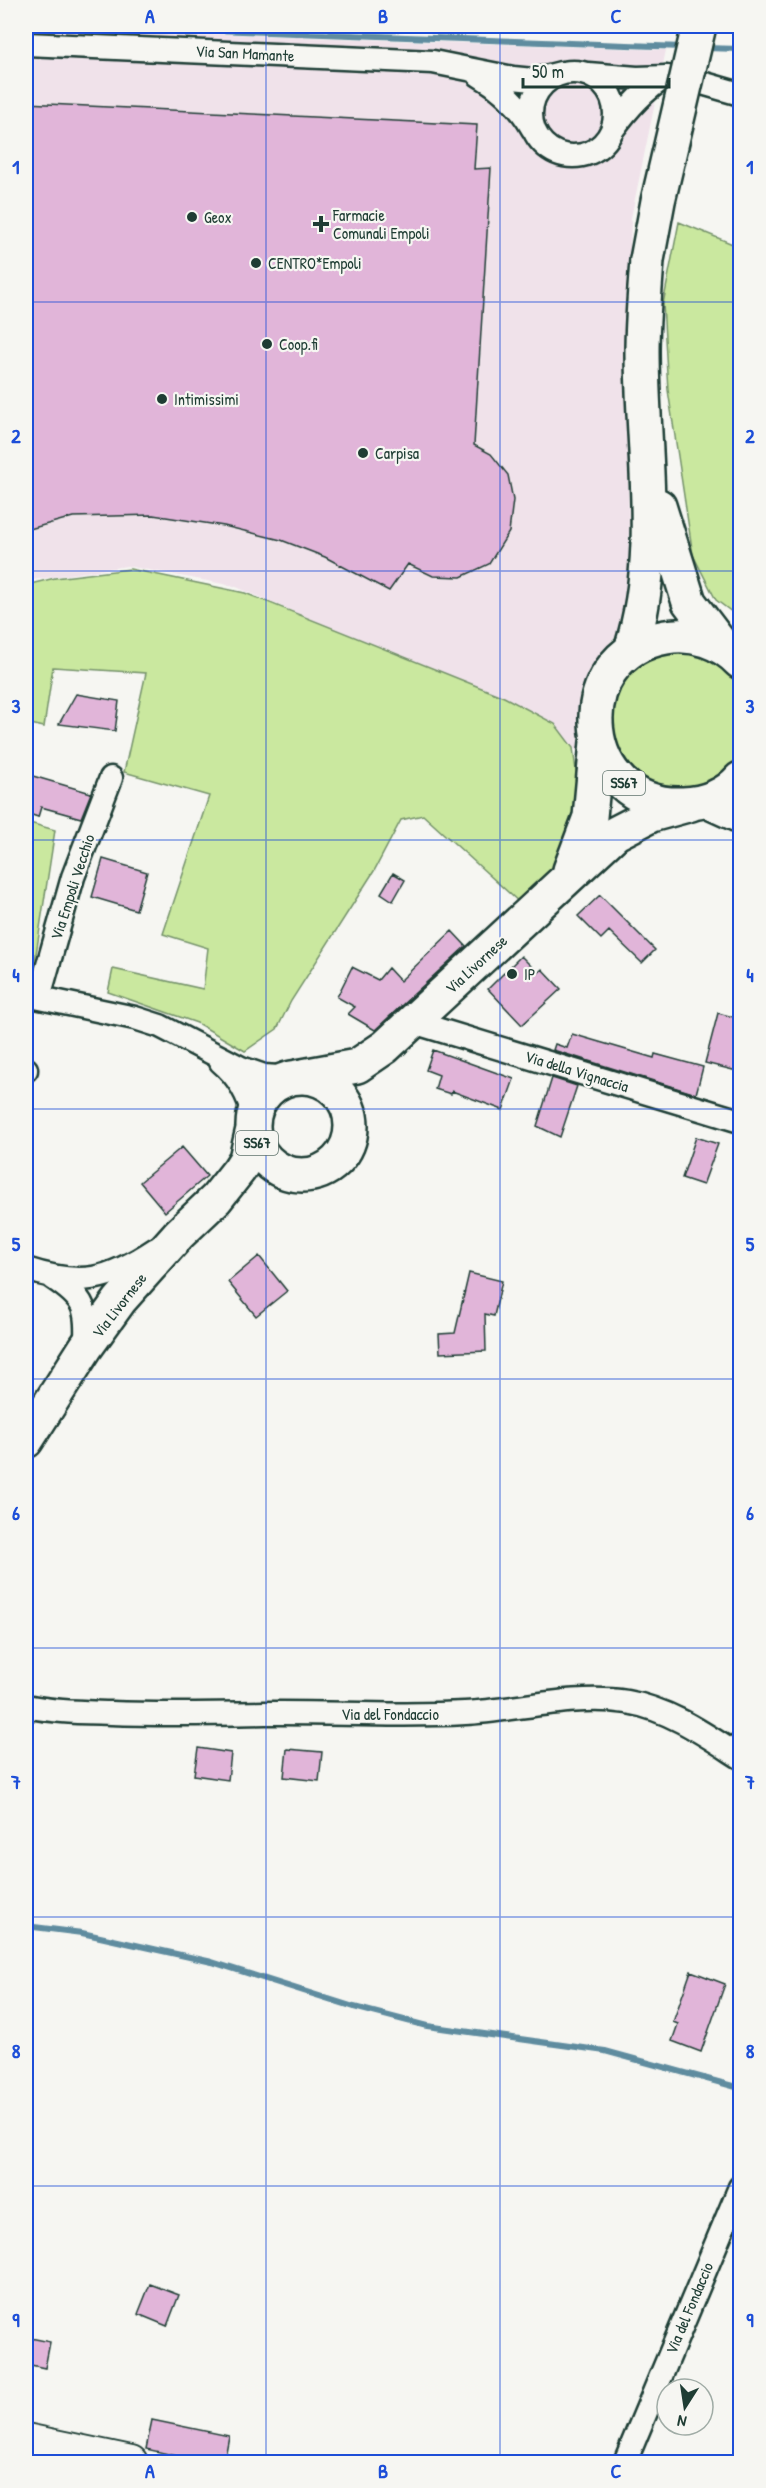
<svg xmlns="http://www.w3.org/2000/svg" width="766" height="2488" font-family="'Patrick Hand',sans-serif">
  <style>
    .built { fill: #f0e2ea }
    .green { fill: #cae89f; stroke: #74926a; stroke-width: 1.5 }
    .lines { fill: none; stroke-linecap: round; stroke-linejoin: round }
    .stream { stroke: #5f8c9f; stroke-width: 6 }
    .building { fill: #e1b5d9; stroke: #1f3d34; stroke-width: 1.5 }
    .minor-casing { stroke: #1f3d34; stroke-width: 27 }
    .secondary-casing { stroke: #1f3d34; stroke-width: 36 }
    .primary-casing { stroke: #1f3d34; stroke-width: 38 }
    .minor { stroke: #f6f6f2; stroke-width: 22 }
    .secondary { stroke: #f6f6f2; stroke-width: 32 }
    .primary { stroke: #f6f6f2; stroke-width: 33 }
    .primary-bridge-casing { stroke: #1f3d34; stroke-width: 38; stroke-linecap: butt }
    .primary-bridge { stroke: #f6f6f2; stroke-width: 33 }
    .grid { fill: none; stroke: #1d4ed8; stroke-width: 1.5; stroke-opacity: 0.55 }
    .poi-dot { fill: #1f3d34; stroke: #f6f6f2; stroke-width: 2 }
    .labels { text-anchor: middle; stroke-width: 4.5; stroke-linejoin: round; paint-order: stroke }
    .shield { fill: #f6f6f2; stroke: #60746d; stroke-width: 1.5 }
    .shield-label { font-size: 15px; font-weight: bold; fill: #1f3d34 }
    .street-label { font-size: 16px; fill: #1f3d34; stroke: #f6f6f2 }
    .poi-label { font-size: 16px; fill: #1f3d34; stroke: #f6f6f2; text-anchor: start }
    .neatline { fill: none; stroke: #1d4ed8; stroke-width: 2 }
    .grid-label { font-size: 20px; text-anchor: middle; font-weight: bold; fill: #1d4ed8 }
  </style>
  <rect width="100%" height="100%" fill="#f6f6f2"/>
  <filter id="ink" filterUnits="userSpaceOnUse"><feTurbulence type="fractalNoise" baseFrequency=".0167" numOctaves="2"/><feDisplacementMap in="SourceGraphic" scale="12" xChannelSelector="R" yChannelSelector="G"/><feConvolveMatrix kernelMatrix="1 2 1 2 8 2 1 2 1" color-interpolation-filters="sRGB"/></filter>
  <g filter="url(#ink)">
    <path class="built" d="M 26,27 L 666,50 L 631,218 L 627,351 L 630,619 L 604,650 L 579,693 L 578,752 L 548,726 L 464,685 L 234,586 L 127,566 L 26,581 Z"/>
    <path class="green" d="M 679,222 L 740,247 L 740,618 L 716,600 L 693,555 L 668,390 L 663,304 Z
      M 130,569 L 245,593 L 504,697 L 555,724 L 573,748 L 577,778 L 574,812 L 549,877 L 520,903 L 423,815 L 401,820 L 374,871 L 291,1001 L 277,1029 L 245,1051 L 197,1023 L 108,992 L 113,969 L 203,989 L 208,948 L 163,934 L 209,796 L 124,772 L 146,673 L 53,667 L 44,727 L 26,723 L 26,585 L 55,578 Z
      M 671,650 L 690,650 L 725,666 L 740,685 L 740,755 L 730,770 L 716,780 L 683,791 L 648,783 L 621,761 L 609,728 L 614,694 L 636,664 Z
      M 26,822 L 55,830 L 32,980 L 26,980 Z"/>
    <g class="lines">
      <path class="stream" d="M 102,26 L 683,47
        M 705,48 L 740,49
        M 26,1926 L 82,1933 L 212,1962 L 354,2007 L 427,2026 L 605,2051 L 740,2088"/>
    </g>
    <path class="building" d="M 26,103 L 477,125 L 474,169 L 491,168 L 474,445 L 491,454 L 508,475 L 513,500 L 509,532 L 489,564 L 461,577 L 433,576 L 408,564 L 389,591 L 325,557 L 281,540 L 224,526 L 153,515 L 73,517 L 26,530 Z
      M 76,694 L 119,701 L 115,731 L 59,724 Z
      M 26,774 L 91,793 L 81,818 L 41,807 L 38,817 L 26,813 Z
      M 103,859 L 147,872 L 136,910 L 92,897 Z
      M 393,873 L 405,880 L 393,901 L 381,893 Z
      M 600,895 L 655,950 L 642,963 L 609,931 L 601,939 L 578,916 Z
      M 452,931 L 466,946 L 375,1030 L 348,1014 L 355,1007 L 337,997 L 352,967 L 378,980 L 388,968 L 400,981 Z
      M 521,956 L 538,973 L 542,969 L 561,989 L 522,1025 L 488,989 Z
      M 718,1013 L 741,1019 L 741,1072 L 705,1063 Z
      M 572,1034 L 654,1058 L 655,1054 L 703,1067 L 696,1094 L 553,1050 L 555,1044 L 567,1048 Z
      M 433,1050 L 514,1079 L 503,1110 L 452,1091 L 451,1094 L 435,1089 L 439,1075 L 426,1070 Z
      M 552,1078 L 577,1086 L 560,1137 L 537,1126 Z
      M 696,1137 L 718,1144 L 703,1185 L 682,1178 Z
      M 182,1147 L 207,1176 L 165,1212 L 140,1182 Z
      M 259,1256 L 287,1291 L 256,1316 L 228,1282 Z
      M 469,1273 L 502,1281 L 494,1316 L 485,1314 L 486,1351 L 440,1353 L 439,1334 L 455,1333 Z
      M 198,1748 L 231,1753 L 228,1780 L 194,1775 Z
      M 287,1749 L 322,1752 L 319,1781 L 284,1777 Z
      M 691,1971 L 725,1984 L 701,2052 L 672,2041 L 678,2024 L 673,2022 Z
      M 150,2284 L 179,2295 L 167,2326 L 138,2314 Z
      M 26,2337 L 50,2342 L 45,2368 L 26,2364 Z
      M 152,2420 L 229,2436 L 224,2463 L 208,2463 L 146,2449 Z"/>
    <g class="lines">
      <defs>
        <path id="minor" d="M 26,44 L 433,62 L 513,78 L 533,80 L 561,73
          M531 114a42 42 0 1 1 84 0a42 42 0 1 1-84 0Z
          M 588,74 L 637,78 L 667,77 L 695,81 L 740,94
          M 479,75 C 503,89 520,106 533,129
          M 613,129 C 628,108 643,91 665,77
          M 26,995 L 135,1018 L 160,1026 L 241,1068 L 264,1076 L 292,1078
          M 39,997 L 73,877 L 111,778
          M 413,1022 L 740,1121
          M 221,1062 C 239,1077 249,1096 254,1118
          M 26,1070 L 26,1069
          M 26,1269 C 81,1287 108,1281 156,1249
          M 53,1278 C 86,1300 87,1307 86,1347
          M 26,1706 C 54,1712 82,1712 111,1713 C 163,1715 214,1714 265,1713 C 332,1712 398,1717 465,1713 C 518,1710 574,1694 627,1702 C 669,1709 706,1735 740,1757
          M 625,2462 L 740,2187"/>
        <path id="secondary" d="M 26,2440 L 131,2462"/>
        <path id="primary" d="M 659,506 L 689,602 L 724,648
          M 631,650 C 662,553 642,451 642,351 C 642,321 645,291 647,260
          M 740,662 C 721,642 693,632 666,637 C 562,655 579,809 683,804 C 705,803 726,795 740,779
          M 707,801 L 740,816
          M 570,870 L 590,817 L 597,742
          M 297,1077 L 357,1066 L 385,1047 L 616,833 L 651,815 L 691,804
          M253 1126a49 49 0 1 1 98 0a49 49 0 1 1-98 0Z
          M 26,1441 L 86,1347 L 120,1300 L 179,1234 L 216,1199 L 239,1170 L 246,1159 L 253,1129"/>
      </defs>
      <use href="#minor" class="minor-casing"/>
      <use href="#secondary" class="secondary-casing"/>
      <use href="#primary" class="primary-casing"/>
      <use href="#minor" class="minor"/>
      <use href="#secondary" class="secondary"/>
      <use href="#primary" class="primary"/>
      <defs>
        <path id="primary-bridge" d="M 647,260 L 658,201 L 699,26"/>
      </defs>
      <use href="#primary-bridge" class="primary-bridge-casing"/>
      <use href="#primary-bridge" class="primary-bridge"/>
    </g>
  </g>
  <path class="grid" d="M 266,26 L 266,2462M 500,26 L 500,2462M 26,302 L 740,302M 26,571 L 740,571M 26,840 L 740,840M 26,1109 L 740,1109M 26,1379 L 740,1379M 26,1648 L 740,1648M 26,1917 L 740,1917M 26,2186 L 740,2186"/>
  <g class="poi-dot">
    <circle cx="192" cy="217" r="6"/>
    <path d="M318 215h6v6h6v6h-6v6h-6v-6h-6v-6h6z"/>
    <circle cx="256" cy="263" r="6"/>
    <circle cx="267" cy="344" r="6"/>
    <circle cx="162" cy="399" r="6"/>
    <circle cx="363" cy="453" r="6"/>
    <circle cx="512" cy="974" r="6"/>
  </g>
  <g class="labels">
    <g class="shield">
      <rect x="603" y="771" width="42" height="24" rx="4.5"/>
      <rect x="236" y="1131" width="42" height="24" rx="4.5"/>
    </g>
    <g class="shield-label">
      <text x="624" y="788">SS67</text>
      <text x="257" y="1148">SS67</text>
    </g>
    <g class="street-label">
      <text transform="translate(245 53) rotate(3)" y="6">Via San Mamante</text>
      <text transform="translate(72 887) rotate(-72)" y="6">Via Empoli Vecchio</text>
      <text transform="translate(476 964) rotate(-43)" y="6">Via Livornese</text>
      <text transform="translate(577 1071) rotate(17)" y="6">Via della Vignaccia</text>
      <text transform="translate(119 1305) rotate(-52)" y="6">Via Livornese</text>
      <text x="390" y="1720">Via del Fondaccio</text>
      <text transform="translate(689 2308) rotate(-67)" y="6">Via del Fondaccio</text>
    </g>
    <g class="poi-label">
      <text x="333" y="221">Farmacie<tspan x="333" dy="18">Comunali Empoli</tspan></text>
      <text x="204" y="223">Geox</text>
      <text x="268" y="269">CENTRO*Empoli</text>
      <text x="279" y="350">Coop.fi</text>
      <text x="174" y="405">Intimissimi</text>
      <text x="375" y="459">Carpisa</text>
      <text x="524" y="980">IP</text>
    </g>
  </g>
  <rect width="766" height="2488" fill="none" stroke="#f6f6f2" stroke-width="66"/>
  <g transform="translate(685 2407) rotate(192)"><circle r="28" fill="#f6f6f2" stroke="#a0aca6" stroke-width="1.5"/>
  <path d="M0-4.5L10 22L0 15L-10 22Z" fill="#1f3d34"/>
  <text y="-9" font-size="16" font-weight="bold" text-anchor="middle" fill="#1f3d34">N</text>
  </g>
  <path d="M523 78v9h146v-9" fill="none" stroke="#1f3d34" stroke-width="3"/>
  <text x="532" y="78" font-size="18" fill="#1f3d34" stroke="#f6f6f2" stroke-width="4.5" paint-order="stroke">50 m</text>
  <rect x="33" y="33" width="700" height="2422" class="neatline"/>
  <g class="grid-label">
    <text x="150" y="23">A</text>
    <text x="383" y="23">B</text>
    <text x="616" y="23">C</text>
    <text x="16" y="174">1</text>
    <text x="750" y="174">1</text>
    <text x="16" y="443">2</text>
    <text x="750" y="443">2</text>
    <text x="16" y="713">3</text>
    <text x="750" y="713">3</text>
    <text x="16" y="982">4</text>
    <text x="750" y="982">4</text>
    <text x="16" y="1251">5</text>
    <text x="750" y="1251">5</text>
    <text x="16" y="1520">6</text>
    <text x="750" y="1520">6</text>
    <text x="16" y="1789">7</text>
    <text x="750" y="1789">7</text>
    <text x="16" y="2058">8</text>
    <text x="750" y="2058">8</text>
    <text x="16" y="2327">9</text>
    <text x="750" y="2327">9</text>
    <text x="150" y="2478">A</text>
    <text x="383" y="2478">B</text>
    <text x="616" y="2478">C</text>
  </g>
</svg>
